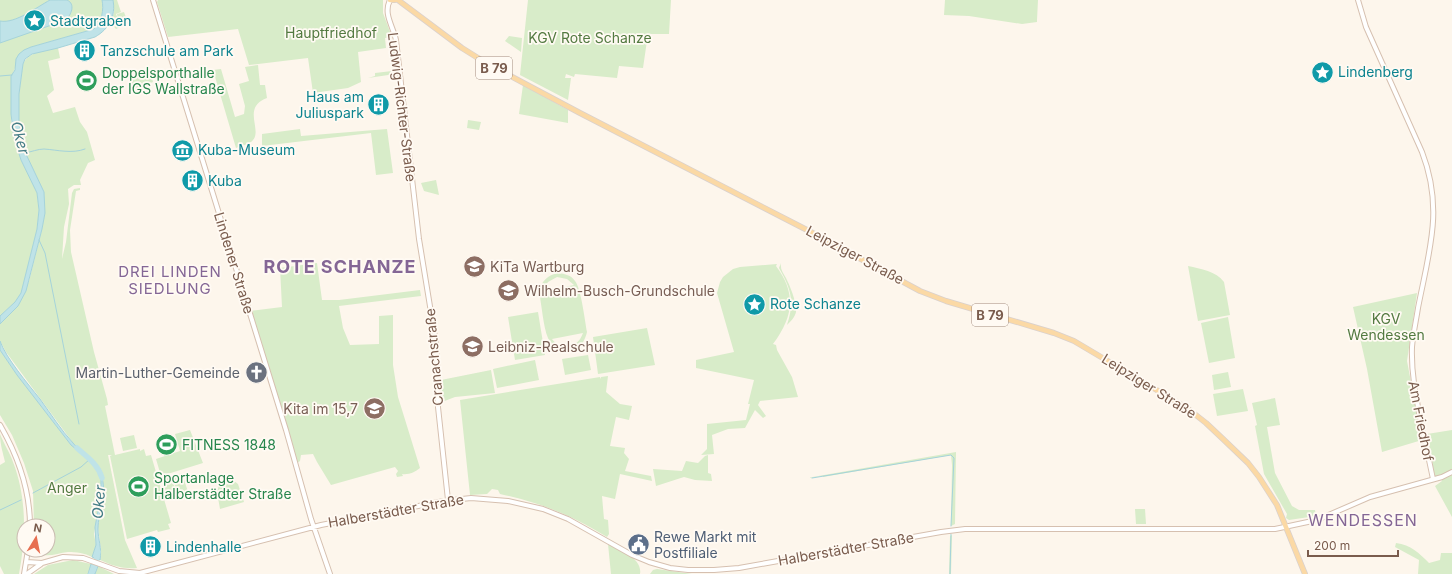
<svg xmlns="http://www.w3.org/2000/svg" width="1452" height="574" font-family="Inter,sans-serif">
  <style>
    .green { fill: #d8ecc9; fill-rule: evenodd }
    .water { fill: #bfe3e8; stroke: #a5d3da }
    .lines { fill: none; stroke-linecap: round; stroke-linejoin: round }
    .stream { stroke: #a5d3da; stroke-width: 1 }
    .river { stroke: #bfe3e8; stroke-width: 5.5 }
    .secondary-casing { stroke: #d6c0b0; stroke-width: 6 }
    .primary-casing { stroke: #dad1cd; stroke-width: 6 }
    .secondary { stroke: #fff; stroke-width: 4 }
    .primary { stroke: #fbd9a5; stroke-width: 4.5 }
    .labels { text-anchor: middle; stroke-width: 3.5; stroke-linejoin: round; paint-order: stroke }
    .shield { fill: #fffaf3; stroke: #a28b7f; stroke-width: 1 }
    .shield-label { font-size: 13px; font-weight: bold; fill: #7a5c4d }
    .culture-label { font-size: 14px; fill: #0d838f; stroke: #fffaf3; text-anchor: start }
    .park-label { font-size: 14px; fill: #537a41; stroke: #fffaf3 }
    .leisure-label { font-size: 14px; fill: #27864d; stroke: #fffaf3; text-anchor: start }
    .street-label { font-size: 14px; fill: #7a5c4d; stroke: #fffaf3 }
    .education-label { font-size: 14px; fill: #785e54; stroke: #fffaf3; text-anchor: start }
    .worship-label { font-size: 14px; fill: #5b616d; stroke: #fffaf3; text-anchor: end }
    .service-label { font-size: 14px; fill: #4e5e75; stroke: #fffaf3; text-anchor: start }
    .water-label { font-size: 15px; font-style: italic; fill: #437c86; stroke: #fffaf3 }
    .neighbourhood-label { font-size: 15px; letter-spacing: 1px; fill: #846695; stroke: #fffaf3 }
    .quarter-label { font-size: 16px; letter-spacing: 1px; fill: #846695; stroke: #fffaf3 }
    .district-label { font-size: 18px; font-weight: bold; letter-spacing: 1px; fill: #846695; stroke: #fffaf3 }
  </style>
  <rect width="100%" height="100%" fill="#fdf6ec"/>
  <path class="green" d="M 0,0 L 102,0 C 104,10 102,22 94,29 L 31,47 C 11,55 21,62 11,76 L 11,120 L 14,138 L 21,160 L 37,193 L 39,210 L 37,229 L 21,293 L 15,302 L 0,316 Z
    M 113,0 L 117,0 L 121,12 L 116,14 L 118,19 L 117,14 L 124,12 L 128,23 L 116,29 L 110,22 L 114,13 Z
    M 158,0 L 383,0 L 383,13 L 392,37 L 385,38 L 386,48 L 358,52 L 361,82 L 348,88 L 313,93 L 308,58 L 249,65 L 238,29 L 168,37 L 157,2 Z
    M 528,0 L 671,0 L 669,34 L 648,34 L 643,68 L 619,66 L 617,78 L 575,74 L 574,77 L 566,74 L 565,78 L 571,78 L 568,100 L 520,75 Z
    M 945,0 L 1038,0 L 1037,20 L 1037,22 L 1022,24 L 969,16 L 944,15 Z
    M 509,36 L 522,38 L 521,52 L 505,41 Z
    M 58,48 L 60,58 L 48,61 L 54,90 L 47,96 L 53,113 L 75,107 L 80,122 L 87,132 L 95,160 L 88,163 L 80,180 L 81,185 L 74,185 L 68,189 L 69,204 L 64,227 L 62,259 L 66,242 L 72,193 L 74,189 L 80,188 L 80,190 L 76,191 L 70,230 L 71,252 L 94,352 L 107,399 L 108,405 L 105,406 L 115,455 L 140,449 L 140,451 L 144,449 L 146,456 L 151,455 L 171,523 L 168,524 L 170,529 L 158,532 L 157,530 L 127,539 L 110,456 L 112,455 L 108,455 L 125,540 L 137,568 C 123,569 113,566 100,560 L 101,551 L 98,526 L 103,495 L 103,479 L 101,473 L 91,460 L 73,443 L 6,352 L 0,341 L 0,324 L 18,306 L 29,281 L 42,229 L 45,213 L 44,192 L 25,152 L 19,123 L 19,94 L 23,64 C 29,51 45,51 58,48 Z
    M 390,51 L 394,51 L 396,71 L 395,74 L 368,78 L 375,76 L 375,73 L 392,71 Z
    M 258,65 L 260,85 L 265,85 L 267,98 C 240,108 265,132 251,142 C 247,145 240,146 236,148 L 213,70 L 221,69 L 235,117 L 244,114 L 245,106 L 239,84 L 249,81 L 245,67 Z
    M 150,71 L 153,82 L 147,84 L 148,89 L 134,93 L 128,77 Z
    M 523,85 L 568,110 L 568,123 L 519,114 Z
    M 468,120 L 481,122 L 479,130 L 467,128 Z
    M 300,129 L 301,136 L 387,129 L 393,173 L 376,175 L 371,133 L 262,146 L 262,134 Z
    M 436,180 L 439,195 L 424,191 L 421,183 Z
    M 317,263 L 322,300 L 339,300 L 420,290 L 421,296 L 339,306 L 343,328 L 350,345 L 379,344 L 379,316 L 393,315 L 393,365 L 398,397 L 420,468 C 415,472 409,475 402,474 L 403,476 L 397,477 L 396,474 L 398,471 L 395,467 L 331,485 L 317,462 L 313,454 L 301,455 L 300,461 L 296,464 L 249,311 L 282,307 L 280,268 Z
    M 781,263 C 780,269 783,273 786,278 C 790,286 797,303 796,312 C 795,317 791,321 787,325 C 795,301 791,289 779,268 Z
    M 777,264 L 776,266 C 797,294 793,317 773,344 L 776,345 L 777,350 L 792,377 L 798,397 L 760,401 L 758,405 L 766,416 L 763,418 L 755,410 L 745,428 L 728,429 L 712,435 L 714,454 L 701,455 L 707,449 L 707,424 L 746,420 L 750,404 L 748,404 L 754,380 L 696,368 L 696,360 L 734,352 L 717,293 L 720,282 L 723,277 L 733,269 L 740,267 Z
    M 1188,266 C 1201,269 1216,271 1224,282 L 1230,315 L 1198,321 Z
    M 558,273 C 565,274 571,275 575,281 C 581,288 585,321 587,332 C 585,340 582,346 575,349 C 565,353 552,349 548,338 C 543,326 542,306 539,292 C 541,281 548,275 558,273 ZM 557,277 L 567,279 L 574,285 L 543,291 L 548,282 ZM 583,333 C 578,348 562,352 552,339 Z
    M 1417,293 L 1407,361 L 1422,440 L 1382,452 L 1367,369 L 1353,307 Z
    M 538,312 L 545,355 L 515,360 L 508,317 Z
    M 1228,317 L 1235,358 L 1209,363 L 1201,323 Z
    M 647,328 L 655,365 L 598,374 L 593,337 Z
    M 0,350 L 17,375 L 71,445 L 89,460 L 99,473 L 101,479 L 101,495 L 94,534 L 96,545 L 92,557 C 85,553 76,552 68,552 C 56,553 44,560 35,550 L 48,550 L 48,526 L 34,526 L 33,491 L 24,463 L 12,435 L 0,415 Z
    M 588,355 L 591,370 L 565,375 L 562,359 Z
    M 535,360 L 539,380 L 497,388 L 493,369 Z
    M 491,370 L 495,393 L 455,397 L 442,402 L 441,380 Z
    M 1228,372 L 1231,387 L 1214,390 L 1212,375 Z
    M 608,376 L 606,392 L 620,404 L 632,406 L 629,420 L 616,417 L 610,446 L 625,448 L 624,453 L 629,459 L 625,471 L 651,476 L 652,481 L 620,474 L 615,499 L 602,496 L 604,519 L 608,520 L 609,534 L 607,537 C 571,515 541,503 500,494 L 498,490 L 492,489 L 487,494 L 470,495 L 460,400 L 600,377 L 601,379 L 601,377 Z
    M 1243,389 L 1248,411 L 1217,416 L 1213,394 Z
    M 1275,398 L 1280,425 L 1267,427 L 1275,473 L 1292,506 L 1299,510 L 1315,510 L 1316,516 L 1289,520 L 1286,518 L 1287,514 L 1264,474 L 1255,426 L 1257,425 L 1252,403 Z
    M 190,430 L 203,463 L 161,476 L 156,459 L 180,451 L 175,434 Z
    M 1452,430 L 1452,517 L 1435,486 L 1442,481 L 1439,475 L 1435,477 L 1427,434 Z
    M 0,434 C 4,444 10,453 13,462 C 27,498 26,537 19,574 L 4,574 L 0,566 L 0,465 L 5,462 C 3,453 0,444 0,434 Z
    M 134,435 L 137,448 L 123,451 L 120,438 Z
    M 956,452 L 955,524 L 951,526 L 952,465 L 951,455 L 823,477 L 823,476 L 807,478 Z
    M 708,455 L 708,473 L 711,474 L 712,481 L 695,480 L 684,477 L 656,486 L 653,469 L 682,471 L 686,461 L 698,463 L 705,456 Z
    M 182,473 L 188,492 L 178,495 L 172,476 Z
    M 171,476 L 177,495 L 168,498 L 162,479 Z
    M 234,481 L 238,484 L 244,502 L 220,509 L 217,492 L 219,485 Z
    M 1135,509 L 1145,509 L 1146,524 L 1136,524 Z
    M 952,535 L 951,574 L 949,574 L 950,536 Z
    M 1396,543 C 1411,545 1419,553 1429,563 L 1440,560 L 1441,553 L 1452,553 L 1452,574 L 1418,574 L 1419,560 L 1395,547 Z
    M 608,544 C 619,550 643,558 640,574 L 611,574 Z
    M 73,560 L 91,564 L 88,574 L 34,574 L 48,565 Z
    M 98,566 L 114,574 L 95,574 Z
    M 657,569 L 692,574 L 650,574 L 653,570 Z"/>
  <path class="water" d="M 50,0 C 55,0 62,0 67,0 C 76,4 71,15 66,20 L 0,43 L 0,21 C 15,24 37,7 50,0 Z
    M 102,0 L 113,0 C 116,16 109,29 95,37 L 58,48 L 32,54 L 25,59 L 23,64 L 19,94 L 19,123 L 25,152 L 44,192 L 45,213 L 42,229 L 26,291 L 18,306 L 0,324 L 0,316 L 15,302 L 21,293 L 37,229 L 39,210 L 37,193 L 21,160 L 14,138 L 11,114 L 11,76 L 15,70 L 16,59 L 19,54 L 24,50 L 31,47 L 94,29 C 102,21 104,10 102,0 Z
    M 0,341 C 6,358 28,384 40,399 C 51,414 61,430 73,443 C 82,454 96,461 101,475 C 108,492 98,512 98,529 C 98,540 102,547 100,560 L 92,557 L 96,545 L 95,527 L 101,495 L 101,479 L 99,473 L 89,460 L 71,445 L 17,375 L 0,350 Z
    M 91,564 L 98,566 L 95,574 L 88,574 Z"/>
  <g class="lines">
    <path class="stream" d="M 0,76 L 12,75
      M 25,153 C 31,152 38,149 44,149 C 58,150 72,154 85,149
      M 39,240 L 45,253 L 79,424
      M 812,478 L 951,455 L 954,458 L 951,526
      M 33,493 L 81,467 L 90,459
      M 0,510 L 21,500
      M 950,574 L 951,534"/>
    <path class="river" d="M 77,448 C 87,457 98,464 102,478
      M 91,574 L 95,565 L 98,552"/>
    <defs>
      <path id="secondary" d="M 153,0 L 286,430 L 311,519 L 330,574
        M 390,0 C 383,14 393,26 396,40 L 419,239 L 436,343 L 438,378 L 438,407 L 448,500
        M 1358,0 L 1366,27 L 1422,152 C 1444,209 1429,251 1418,308 C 1416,321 1413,334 1412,347 C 1411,373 1416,397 1421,422 C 1425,441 1429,460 1433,479
        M 0,425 C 18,456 30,489 30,526
        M 27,562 L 42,563 L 63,557 L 83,558 L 119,571 L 140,573 L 321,525 L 444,501 L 471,498 L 508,501 L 543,509 L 568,519 L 632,555 L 649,562 L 670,568 L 688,570 L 714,570 L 739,568 L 941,532 L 965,529 L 1275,529 L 1317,520 L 1370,497 L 1442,477 L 1452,472
        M 24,574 L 28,550
        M 27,574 L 41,564"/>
      <path id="primary" d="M 390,0 L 395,0
        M 398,0 L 462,48 L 486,63 L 580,113 L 809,231 L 920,291 L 946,301 L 1054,333 L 1074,341 L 1187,408 L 1206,423 L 1223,439 L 1248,463 L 1259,477 L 1277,505 L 1305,574"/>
    </defs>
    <use href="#secondary" class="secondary-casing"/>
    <use href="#primary" class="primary-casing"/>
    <use href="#secondary" class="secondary"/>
    <use href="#primary" class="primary"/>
  </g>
  <defs>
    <symbol id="sight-disc" viewBox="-11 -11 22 22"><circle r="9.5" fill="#0f9aa8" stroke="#fffaf3"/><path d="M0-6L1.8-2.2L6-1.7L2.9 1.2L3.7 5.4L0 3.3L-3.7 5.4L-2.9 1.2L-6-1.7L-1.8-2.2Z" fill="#fff"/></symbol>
    <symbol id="building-disc" viewBox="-11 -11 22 22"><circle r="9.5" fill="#0f9aa8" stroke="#fffaf3"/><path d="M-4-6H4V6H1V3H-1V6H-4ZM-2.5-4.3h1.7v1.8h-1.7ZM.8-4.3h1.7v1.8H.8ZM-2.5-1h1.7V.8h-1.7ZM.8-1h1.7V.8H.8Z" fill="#fff"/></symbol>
    <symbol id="stadium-disc" viewBox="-11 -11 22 22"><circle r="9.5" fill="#2e9e5b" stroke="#fffaf3"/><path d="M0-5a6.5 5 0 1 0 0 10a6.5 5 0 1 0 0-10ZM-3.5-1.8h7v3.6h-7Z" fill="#fff"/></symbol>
    <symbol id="museum-disc" viewBox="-11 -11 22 22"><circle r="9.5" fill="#0f9aa8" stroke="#fffaf3"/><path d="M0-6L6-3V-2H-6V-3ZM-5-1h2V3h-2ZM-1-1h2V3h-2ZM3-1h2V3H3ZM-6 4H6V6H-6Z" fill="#fff"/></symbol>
    <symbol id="school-disc" viewBox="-11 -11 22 22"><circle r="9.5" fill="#8d6e63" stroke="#fffaf3"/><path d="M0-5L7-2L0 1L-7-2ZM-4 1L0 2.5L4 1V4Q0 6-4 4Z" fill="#fff"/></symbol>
    <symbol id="church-disc" viewBox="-11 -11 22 22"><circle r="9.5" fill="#6b7280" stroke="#fffaf3"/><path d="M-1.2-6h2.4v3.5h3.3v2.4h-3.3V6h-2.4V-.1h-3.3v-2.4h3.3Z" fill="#fff"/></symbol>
    <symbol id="civic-disc" viewBox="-11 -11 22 22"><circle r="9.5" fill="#5c6f8a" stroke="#fffaf3"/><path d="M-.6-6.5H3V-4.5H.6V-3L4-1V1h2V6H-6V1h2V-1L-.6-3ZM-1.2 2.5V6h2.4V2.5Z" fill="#fff"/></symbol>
  </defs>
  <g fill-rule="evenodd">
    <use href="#sight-disc" x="22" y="8" width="25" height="25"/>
    <use href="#building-disc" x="72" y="38" width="25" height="25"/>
    <use href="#sight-disc" x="1310" y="60" width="25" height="25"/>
    <use href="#stadium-disc" x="74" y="68" width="25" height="25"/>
    <use href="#building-disc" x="366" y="92" width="25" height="25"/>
    <use href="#museum-disc" x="170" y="138" width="25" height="25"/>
    <use href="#building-disc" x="180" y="168" width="25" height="25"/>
    <use href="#school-disc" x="462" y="254" width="25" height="25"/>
    <use href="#school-disc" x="496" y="278" width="25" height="25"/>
    <use href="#sight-disc" x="742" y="292" width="25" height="25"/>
    <use href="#school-disc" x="460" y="334" width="25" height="25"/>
    <use href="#church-disc" x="244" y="360" width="25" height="25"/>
    <use href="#school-disc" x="362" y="396" width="25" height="25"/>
    <use href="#stadium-disc" x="154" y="432" width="25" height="25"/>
    <use href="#stadium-disc" x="126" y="474" width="25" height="25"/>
    <use href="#civic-disc" x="626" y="532" width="25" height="25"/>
    <use href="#building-disc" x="138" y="534" width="25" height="25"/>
  </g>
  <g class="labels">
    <g class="shield">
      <rect x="476" y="57" width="36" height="22" rx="3"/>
      <rect x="972" y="304" width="36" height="22" rx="3"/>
    </g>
    <g class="shield-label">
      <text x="494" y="73">B 79</text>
      <text x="990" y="320">B 79</text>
    </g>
    <g class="culture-label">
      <text x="50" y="26">Stadtgraben</text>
      <text x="100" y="56">Tanzschule am Park</text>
      <text x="1338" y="77">Lindenberg</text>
      <text x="364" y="102" text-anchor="end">Haus am<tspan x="364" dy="16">Juliuspark</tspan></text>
      <text x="198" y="155">Kuba-Museum</text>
      <text x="208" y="186">Kuba</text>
      <text x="770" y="309">Rote Schanze</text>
      <text x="166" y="552">Lindenhalle</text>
    </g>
    <g class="park-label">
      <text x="331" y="38">Hauptfriedhof</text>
      <text x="590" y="43">KGV Rote Schanze</text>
      <text x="1386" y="324">KGV<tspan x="1386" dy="16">Wendessen</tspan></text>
      <text x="67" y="493">Anger</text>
    </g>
    <g class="leisure-label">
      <text x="102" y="78">Doppelsporthalle<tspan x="102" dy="16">der IGS Wallstraße</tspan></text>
      <text x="182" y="450">FITNESS 1848</text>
      <text x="154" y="483">Sportanlage<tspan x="154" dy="16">Halberstädter Straße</tspan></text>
    </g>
    <g class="street-label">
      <text transform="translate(402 107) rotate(83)" y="5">Ludwig-Richter-Straße</text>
      <text transform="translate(855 255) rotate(28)" y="5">Leipziger Straße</text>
      <text transform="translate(234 263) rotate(73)" y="5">Lindener Straße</text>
      <text transform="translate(434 357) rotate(-95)" y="5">Cranachstraße</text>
      <text transform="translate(1149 386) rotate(32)" y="5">Leipziger Straße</text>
      <text transform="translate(1421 421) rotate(79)" y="5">Am Friedhof</text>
      <text transform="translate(396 511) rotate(-10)" y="5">Halberstädter Straße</text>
      <text transform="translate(846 549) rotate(-10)" y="5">Halberstädter Straße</text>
    </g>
    <g class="education-label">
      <text x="490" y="272">KiTa Wartburg</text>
      <text x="524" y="296">Wilhelm-Busch-Grundschule</text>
      <text x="488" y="352">Leibniz-Realschule</text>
      <text x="358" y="414" text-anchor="end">Kita im 15,7</text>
    </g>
    <g class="worship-label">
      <text x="240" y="378">Martin-Luther-Gemeinde</text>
    </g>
    <g class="service-label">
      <text x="654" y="542">Rewe Markt mit<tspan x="654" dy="16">Postfiliale</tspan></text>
    </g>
    <g class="water-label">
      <text transform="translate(20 138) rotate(75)" y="5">Oker</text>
      <text transform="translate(99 502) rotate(-85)" y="5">Oker</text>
    </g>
    <g class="neighbourhood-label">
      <text x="170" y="277">DREI LINDEN<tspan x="170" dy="17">SIEDLUNG</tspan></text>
    </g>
    <g class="quarter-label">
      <text x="1363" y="526">WENDESSEN</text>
    </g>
    <g class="district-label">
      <text x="340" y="273">ROTE SCHANZE</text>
    </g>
  </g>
  <g transform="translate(36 538) rotate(10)"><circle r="19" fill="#fffaf3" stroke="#cabbb1"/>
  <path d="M0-3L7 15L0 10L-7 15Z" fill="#e76f51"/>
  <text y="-6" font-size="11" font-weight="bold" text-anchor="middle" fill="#7a5c4d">N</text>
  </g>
  <path d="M1308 550v6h90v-6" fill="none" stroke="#7a5c4d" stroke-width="2"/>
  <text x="1314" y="550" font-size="12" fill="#7a5c4d" stroke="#fffaf3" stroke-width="3" paint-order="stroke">200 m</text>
</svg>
